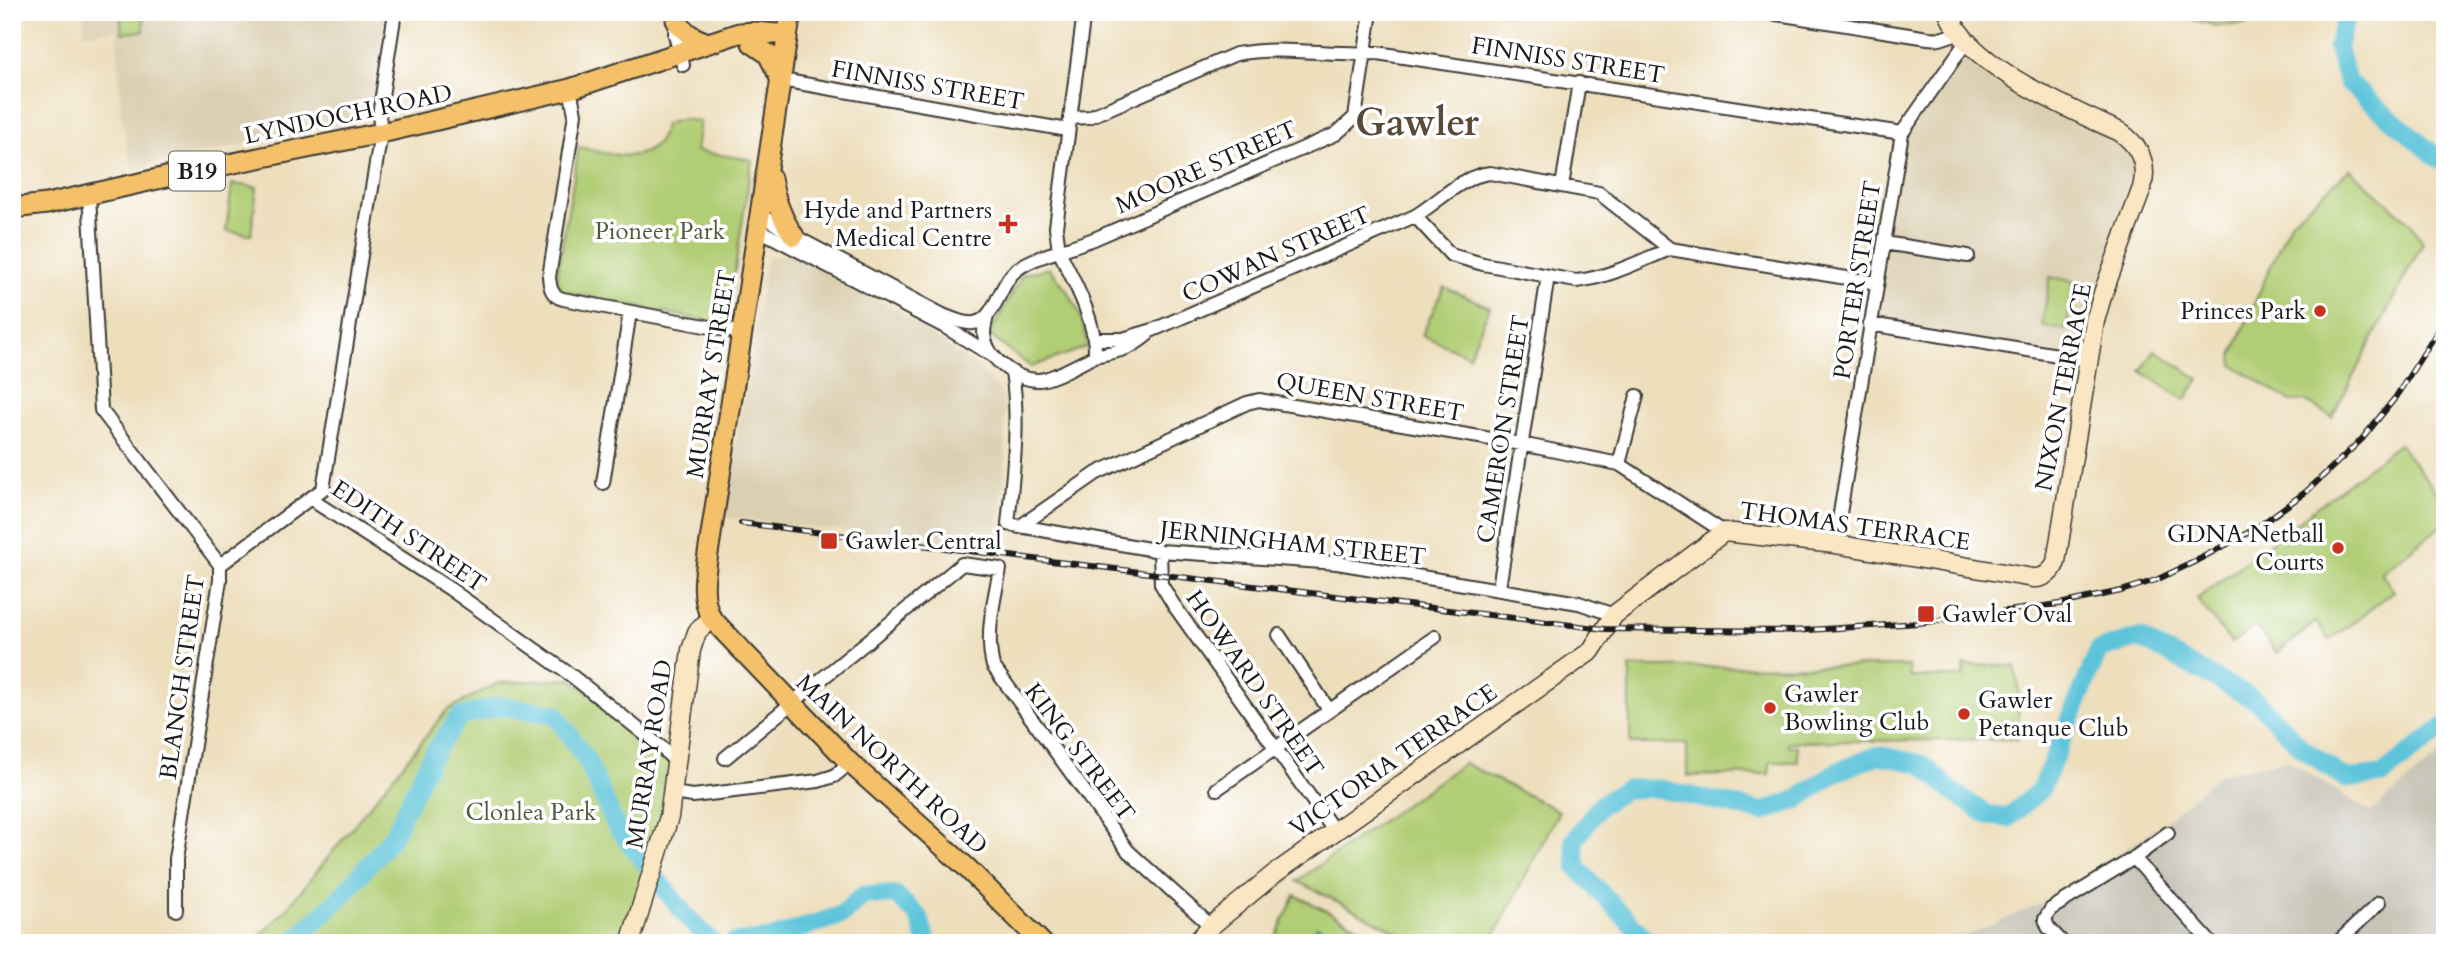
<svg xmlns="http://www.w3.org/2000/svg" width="2457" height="955" font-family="Cardo,serif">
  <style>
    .built { fill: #dbcfb1 }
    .industrial { fill: #c8c4b8 }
    .green { fill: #b1cd74; stroke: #667448; stroke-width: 2 }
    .water { fill: #5dc4da; stroke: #3c707b; stroke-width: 2 }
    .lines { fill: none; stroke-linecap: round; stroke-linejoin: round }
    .river { stroke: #5dc4da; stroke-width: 19 }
    .street-casing { stroke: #3b3934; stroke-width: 16 }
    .secondary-casing { stroke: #3b3934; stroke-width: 21 }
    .primary-casing { stroke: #3b3934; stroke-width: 23 }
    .street { stroke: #fff; stroke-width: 12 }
    .secondary { stroke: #fbe6c3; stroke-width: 18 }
    .primary { stroke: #f4c16a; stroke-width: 19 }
    .rail-casing { stroke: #1c1c1c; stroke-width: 6 }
    .rail { stroke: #fff; stroke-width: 3.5; stroke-dasharray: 10; stroke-linecap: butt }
    .poi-dot { fill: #c8321e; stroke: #fff; stroke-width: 2.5 }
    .labels { text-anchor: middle; stroke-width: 7; stroke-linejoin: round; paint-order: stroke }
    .shield { fill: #fff; stroke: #606060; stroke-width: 2 }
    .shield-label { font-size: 23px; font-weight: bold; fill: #1c1c1c }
    .street-label { font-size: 24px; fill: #1c1c1c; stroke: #fff }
    .poi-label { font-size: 24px; fill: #1c1c1c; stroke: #fff; text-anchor: start }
    .park-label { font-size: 24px; fill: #505a3b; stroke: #fff }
    .town-label { font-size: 38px; font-weight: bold; fill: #594936; stroke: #fff }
  </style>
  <rect width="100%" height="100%" fill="#fff"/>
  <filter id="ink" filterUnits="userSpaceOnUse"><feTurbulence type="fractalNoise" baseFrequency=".0143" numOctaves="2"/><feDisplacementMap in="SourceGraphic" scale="14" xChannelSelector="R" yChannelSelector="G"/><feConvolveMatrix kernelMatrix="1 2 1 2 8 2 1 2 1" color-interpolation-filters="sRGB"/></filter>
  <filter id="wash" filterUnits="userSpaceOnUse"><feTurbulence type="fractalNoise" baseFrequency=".00686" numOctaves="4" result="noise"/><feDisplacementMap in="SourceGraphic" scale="28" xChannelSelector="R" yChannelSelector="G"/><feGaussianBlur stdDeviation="1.57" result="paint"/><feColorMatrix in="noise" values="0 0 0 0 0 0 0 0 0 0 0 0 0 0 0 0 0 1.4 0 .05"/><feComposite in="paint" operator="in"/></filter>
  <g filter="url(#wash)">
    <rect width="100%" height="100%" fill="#eddebc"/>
    <path class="built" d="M 83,12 L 387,12 L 369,117 L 132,169 L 121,113 L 117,30 L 84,34 Z
      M 1966,42 L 2105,125 L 2143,161 L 2088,360 L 1870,324 L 1902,133 Z
      M 794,254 L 896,309 L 968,361 L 1000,390 L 1005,401 L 1005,481 L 995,548 L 724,517 L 767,257 Z"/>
    <path class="industrial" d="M 2445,750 L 2445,943 L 1918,943 L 1971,934 L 2056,897 L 2162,824 L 2219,774 L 2287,760 L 2371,812 Z"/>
    <path class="green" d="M 120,12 L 143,12 L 144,31 L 122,33 Z
      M 2167,12 L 2274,12 L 2248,24 L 2216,26 Z
      M 683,119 L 700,122 L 696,151 L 752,160 L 728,315 L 717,323 L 564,292 L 557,281 L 557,274 L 579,147 C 610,154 656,170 665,124 Z
      M 2350,169 L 2410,223 L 2423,242 L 2332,417 L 2305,401 L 2290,401 L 2233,365 L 2232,355 L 2290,222 Z
      M 232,184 L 257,187 L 251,235 L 226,231 Z
      M 1049,268 C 1069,290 1086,317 1087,347 L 1031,367 L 989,335 L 1023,274 Z
      M 2050,277 L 2074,281 L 2066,330 L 2042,326 Z
      M 1444,287 L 1490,307 L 1469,356 L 1422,335 Z
      M 2155,350 L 2199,379 L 2185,400 L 2141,371 Z
      M 2399,444 L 2445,503 L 2445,523 L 2381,573 L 2394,591 L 2330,640 L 2316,622 L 2277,653 L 2256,626 L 2231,643 L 2197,599 Z
      M 1964,665 L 2015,666 L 2019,689 L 2018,739 L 1788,742 L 1788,746 L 1797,746 L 1798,762 L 1770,762 L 1769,774 L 1687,776 L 1687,744 L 1630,744 L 1630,667 L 1909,666 L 1910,677 L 1963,677 Z
      M 571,679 L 675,761 L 630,943 L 252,943 L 284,912 L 447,710 L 498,683 Z
      M 1464,763 L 1559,811 L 1491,943 L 1419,943 L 1297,881 Z
      M 1295,895 L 1391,943 L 1273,943 Z"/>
    <path class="water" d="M 1317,926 L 1340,937 L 1337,943 L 1308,943 Z"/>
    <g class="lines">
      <path class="river" d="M 2348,12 L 2337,47 L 2348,83 L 2445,164
        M 292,943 L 342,896 L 392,837 L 431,757 L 459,717 L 499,706 L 555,714 L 587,761 L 616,826 L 686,916 L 713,943
        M 733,943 L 770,939 L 841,915 L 864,895 L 896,895 L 919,917 L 927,943
        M 1647,943 L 1639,932 L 1577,868 L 1574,841 L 1600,805 L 1627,789 L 1655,788 L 1763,812 L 1798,799 L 1834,773 L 1878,755 L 1922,764 L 1952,791 L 1987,815 L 2008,818 L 2041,789 L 2099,650 L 2139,638 L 2257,701 L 2302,748 L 2346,779 L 2382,775 L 2445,726"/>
    </g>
  </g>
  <g filter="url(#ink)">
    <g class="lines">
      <defs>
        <path id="street" d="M 395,12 L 379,115 L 381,133 L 323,489 L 312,497 L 318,504 L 450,589 L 572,676 L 662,748 L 675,761
          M 1084,12 L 1056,227 L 1059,251 L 1094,239 L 1336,134 L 1355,117 L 1371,12
          M 1764,12 L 1928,38 L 1940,39 L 1958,33
          M 676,20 L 675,35 L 683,65
          M 781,80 L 1068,130
          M 570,89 L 575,114 L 549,277 C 550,287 551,296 563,299 L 742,333
          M 1070,118 L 1089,117 L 1236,54 C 1281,45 1331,56 1377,53 L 1902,133
          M 1490,173 L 1599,193 L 1670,249 C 1640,261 1608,278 1576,281 L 1483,264 L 1451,255 L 1415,216 C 1440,201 1461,176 1490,173 Z
          M 1562,186 L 1579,83
          M 89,195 L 101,410 L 220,565 L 220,580 L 176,859 L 176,910
          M 761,215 L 794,236 L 943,315 C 951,318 961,323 969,323 C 994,326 999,285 1014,272 C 1026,261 1044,256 1059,251 C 1074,281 1097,323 1095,356 C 1080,363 1054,379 1039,380 C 1016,381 985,357 984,333 C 984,327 986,321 987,316
          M 759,230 L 945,327 L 993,356
          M 1884,243 L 1968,256
          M 1670,249 L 1877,283
          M 1870,324 L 2088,360
          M 1095,339 L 1123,339 L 1153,330 L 1415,216
          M 1095,356 C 1120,350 1126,352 1147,335
          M 1012,372 C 1020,422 1013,474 1008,524 L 1160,551 L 1337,563 L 1579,603 L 1614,615
          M 1619,464 L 1637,396
          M 603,483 L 630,312
          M 1019,527 L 1097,473 L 1247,403 L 1259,400 L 1521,444 L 1619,464 L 1724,532
          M 1835,544 L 1902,133 L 1966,42
          M 1160,551 L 1161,584 L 1173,604 L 1335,832
          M 220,565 L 312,497
          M 1499,588 L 1548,276
          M 1279,635 L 1329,710
          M 725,758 L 962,564 L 1000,569 C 994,601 985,634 993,666 L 1128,851 L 1211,926
          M 1217,789 L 1435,637
          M 672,793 L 693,796 L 818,781 L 834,776 L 850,763
          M 2134,858 L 2211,943
          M 2063,943 L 2048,927 L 2045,919 L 2051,909 L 2134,858 L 2168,833
          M 2337,943 L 2379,903"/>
        <path id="secondary" d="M 630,943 L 669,817 L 691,650 L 697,632 L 711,618
          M 1196,943 L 1211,926 L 1274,874 L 1591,651 L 1614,615 L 1724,532 L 1835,544 L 2033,578 C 2044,579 2052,572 2056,562 L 2095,321 L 2103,293 L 2142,188 C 2148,164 2140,146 2120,132 C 2070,109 1967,66 1948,12"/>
        <path id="primary" d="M 791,12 L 710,541 C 706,569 699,593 711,618 L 850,763 L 966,867 L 1042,943
          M 676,20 C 685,33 693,38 708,43
          M 752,43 L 768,54 L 781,80
          M 771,178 C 775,200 781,218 794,236
          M 12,208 L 47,204 L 175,175 L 381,133 L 570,89 L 739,33 L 756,32 L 787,35"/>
      </defs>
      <use href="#street" class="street-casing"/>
      <use href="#secondary" class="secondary-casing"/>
      <use href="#primary" class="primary-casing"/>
      <use href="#street" class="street"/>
      <use href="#secondary" class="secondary"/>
      <use href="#primary" class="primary"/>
      <defs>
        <path id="rail" d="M 741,523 L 1604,629 L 1792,631 L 1919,623 L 2059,604 L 2121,591 L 2156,580 L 2192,563 L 2255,529 L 2307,491 L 2362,439 L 2395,398 L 2434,337 L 2445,314"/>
      </defs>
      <use href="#rail" class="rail-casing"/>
      <use href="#rail" class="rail"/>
    </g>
  </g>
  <g class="poi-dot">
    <path d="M1004.5 213.5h7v7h7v7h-7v7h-7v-7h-7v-7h7z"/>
    <circle cx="2320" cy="311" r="7"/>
    <rect x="820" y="532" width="18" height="18" rx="3.5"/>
    <circle cx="2338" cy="548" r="7"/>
    <rect x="1917" y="605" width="18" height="18" rx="3.5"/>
    <circle cx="1770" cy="708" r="7"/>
    <circle cx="1964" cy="714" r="7"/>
  </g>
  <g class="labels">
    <rect class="shield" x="169" y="151.5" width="56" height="39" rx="5"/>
    <g class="shield-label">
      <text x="197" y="179">B19</text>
    </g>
    <g class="street-label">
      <text transform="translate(1568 60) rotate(9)" y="8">FINNISS STREET</text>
      <text transform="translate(928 85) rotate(10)" y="8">FINNISS STREET</text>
      <text transform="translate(348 114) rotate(-12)" y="8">LYNDOCH ROAD</text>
      <text transform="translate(1206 167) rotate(-24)" y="8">MOORE STREET</text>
      <text transform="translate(1276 254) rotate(-24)" y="8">COWAN STREET</text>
      <text transform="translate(1857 280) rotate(-81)" y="8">PORTER STREET</text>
      <text transform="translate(711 374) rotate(-81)" y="8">MURRAY STREET</text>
      <text transform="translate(2063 387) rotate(-79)" y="8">NIXON TERRACE</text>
      <text transform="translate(1370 397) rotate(10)" y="8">QUEEN STREET</text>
      <text transform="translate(1503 429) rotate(-81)" y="8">CAMERON STREET</text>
      <text transform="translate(1855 526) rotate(8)" y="8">THOMAS TERRACE</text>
      <text transform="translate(409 536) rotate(34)" y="8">EDITH STREET</text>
      <text transform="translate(1293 543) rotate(6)" y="8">JERNINGHAM STREET</text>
      <text transform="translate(182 677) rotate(-82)" y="8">BLANCH STREET</text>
      <text transform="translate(1255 683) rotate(55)" y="8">HOWARD STREET</text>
      <text transform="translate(1080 752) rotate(53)" y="8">KING STREET</text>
      <text transform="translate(649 754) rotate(-81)" y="8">MURRAY ROAD</text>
      <text transform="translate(1393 760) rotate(-35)" y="8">VICTORIA TERRACE</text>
      <text transform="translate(892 764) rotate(43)" y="8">MAIN NORTH ROAD</text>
    </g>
    <g class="poi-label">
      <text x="992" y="218" text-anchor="end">Hyde and Partners<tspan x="992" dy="28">Medical Centre</tspan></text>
      <text x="2306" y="319" text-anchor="end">Princes Park</text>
      <text x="2324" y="542" text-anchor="end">GDNA Netball<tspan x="2324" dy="28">Courts</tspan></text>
      <text x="845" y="549">Gawler Central</text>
      <text x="1942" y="622">Gawler Oval</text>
      <text x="1784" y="702">Gawler<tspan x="1784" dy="28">Bowling Club</tspan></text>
      <text x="1978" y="708">Gawler<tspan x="1978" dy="28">Petanque Club</tspan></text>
    </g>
    <g class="park-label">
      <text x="660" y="239">Pioneer Park</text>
      <text x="531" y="820">Clonlea Park</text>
    </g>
    <g class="town-label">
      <text x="1417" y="135">Gawler</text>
    </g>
  </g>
  <rect width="2457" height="955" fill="none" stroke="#fff" stroke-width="42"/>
</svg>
